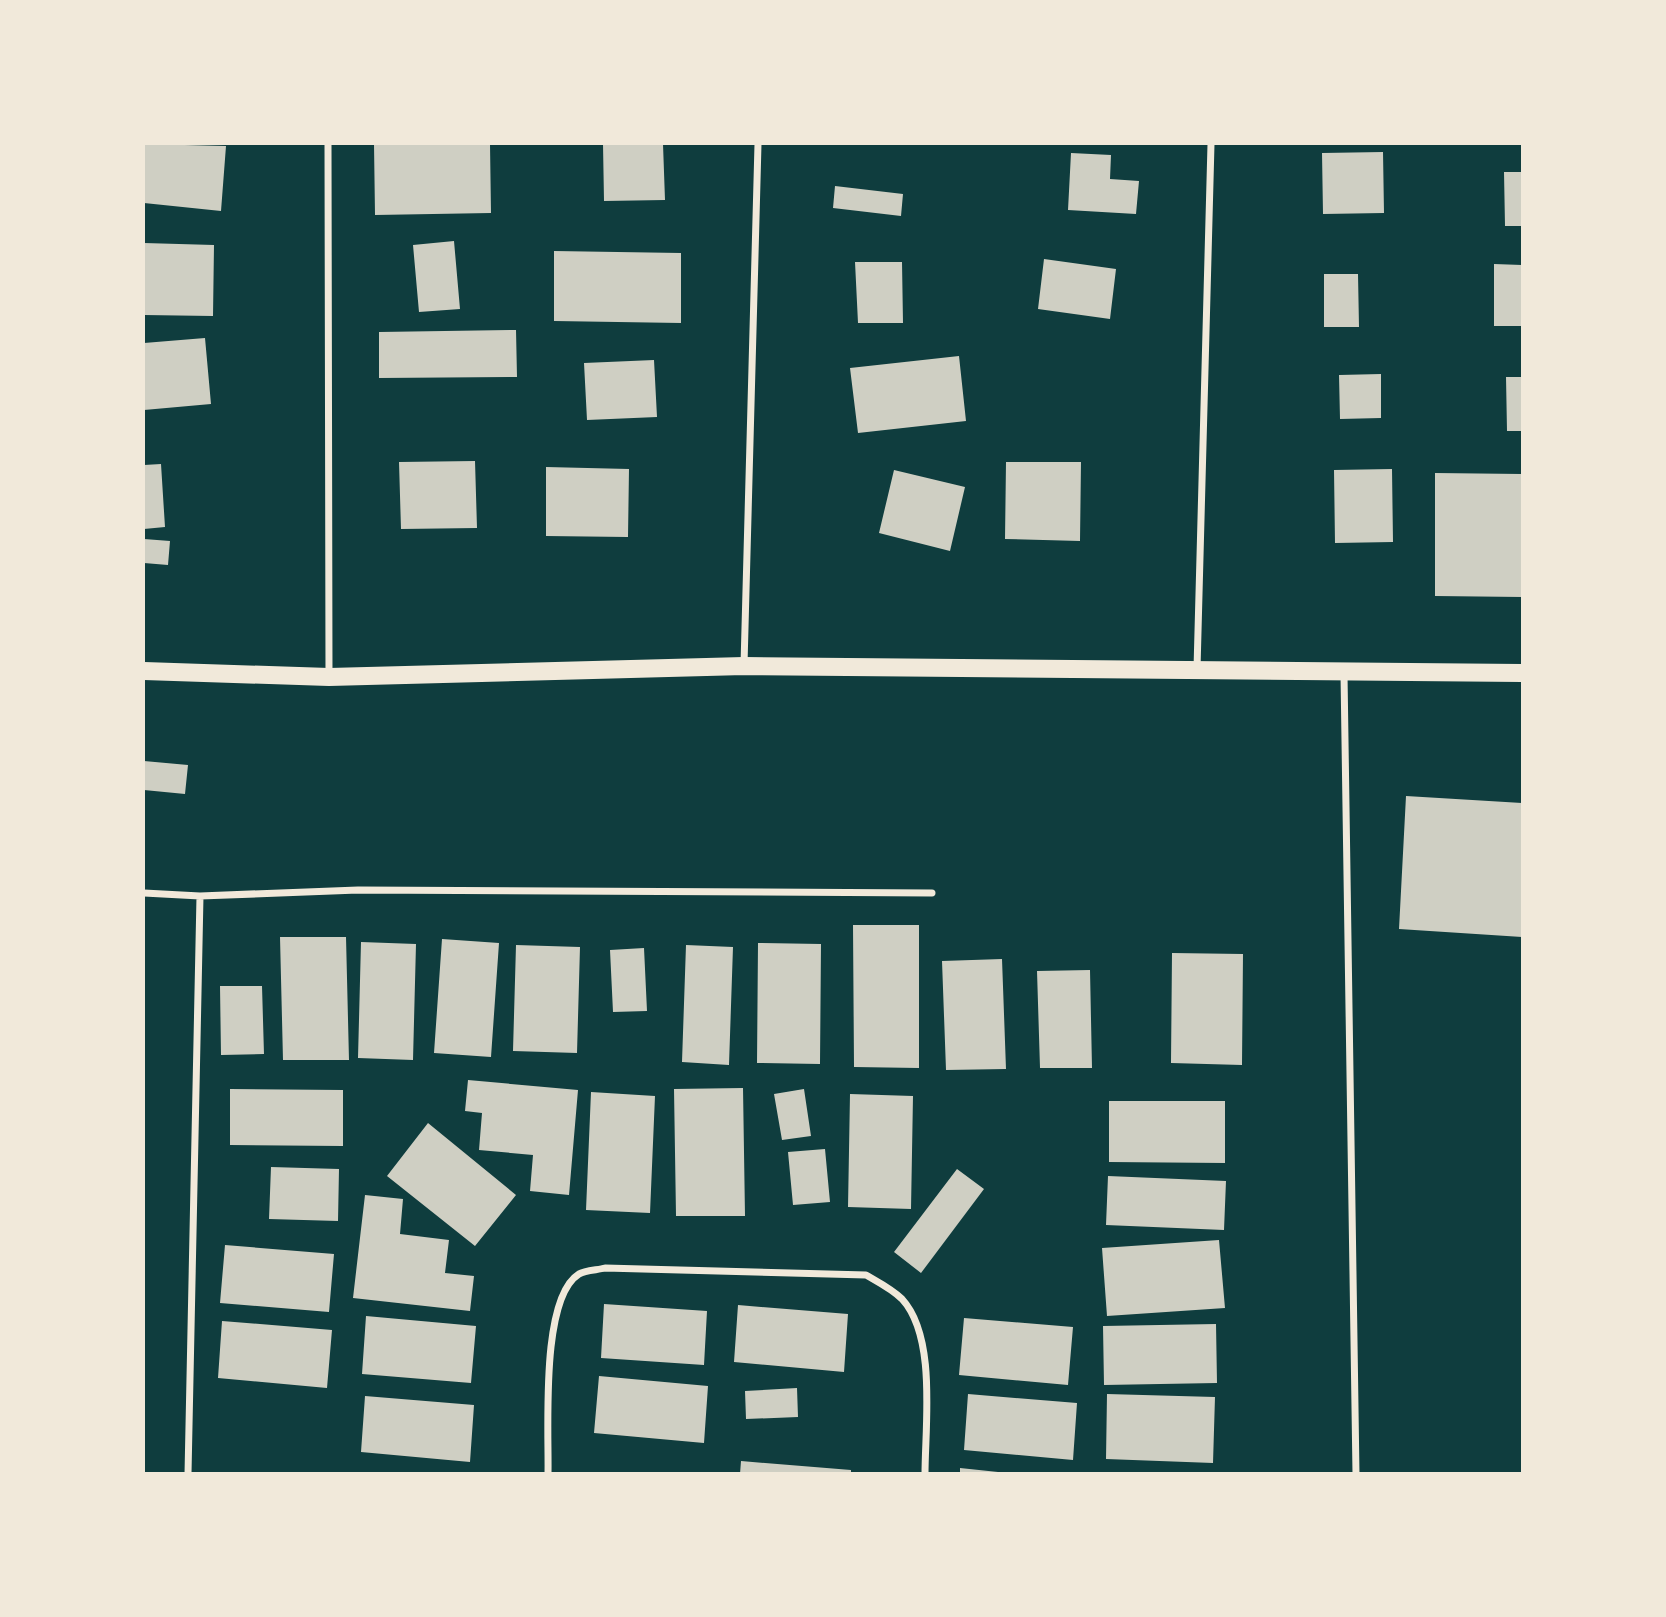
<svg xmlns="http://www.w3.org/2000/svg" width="1666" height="1617" font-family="Jost,sans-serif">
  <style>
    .building { fill: #cfcfc3 }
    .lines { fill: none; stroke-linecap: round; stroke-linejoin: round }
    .minor { stroke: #f1e9da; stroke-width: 7 }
    .primary { stroke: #f1e9da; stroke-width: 18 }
  </style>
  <rect width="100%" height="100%" fill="#0f3d3e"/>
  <path class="building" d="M 144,144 L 226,146 L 221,211 L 144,203 Z
    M 374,144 L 490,144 L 491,213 L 375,215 Z
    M 603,144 L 663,144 L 665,200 L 604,201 Z
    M 1383,152 L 1384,213 L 1323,214 L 1322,153 Z
    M 1071,153 L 1111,155 L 1110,179 L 1139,181 L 1136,214 L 1068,210 Z
    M 1504,172 L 1522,172 L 1522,226 L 1505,226 Z
    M 835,186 L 903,194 L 901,216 L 833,208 Z
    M 454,241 L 460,309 L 419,312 L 413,245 Z
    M 144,243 L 214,245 L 213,316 L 144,315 Z
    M 554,251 L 681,253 L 681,323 L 554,321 Z
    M 1044,259 L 1116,269 L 1110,319 L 1038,309 Z
    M 855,262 L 902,262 L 903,323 L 858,323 Z
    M 1494,264 L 1522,265 L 1522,326 L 1494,326 Z
    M 1324,274 L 1358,274 L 1359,327 L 1324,327 Z
    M 516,330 L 517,377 L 379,378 L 379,332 Z
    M 205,338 L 211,404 L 144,410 L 144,343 Z
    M 959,356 L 966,421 L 858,433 L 850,368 Z
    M 654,360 L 657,417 L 587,420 L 584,363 Z
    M 1381,374 L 1381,418 L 1340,419 L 1339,375 Z
    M 1506,377 L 1522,377 L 1522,431 L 1507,431 Z
    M 475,461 L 477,528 L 401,529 L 399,462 Z
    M 1006,462 L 1081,462 L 1080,541 L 1005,539 Z
    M 161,464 L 165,527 L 144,529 L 144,465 Z
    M 546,467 L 629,469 L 628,537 L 546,536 Z
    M 1392,469 L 1393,542 L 1335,543 L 1334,470 Z
    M 894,470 L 965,487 L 950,551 L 879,533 Z
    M 1435,473 L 1522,474 L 1522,597 L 1435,596 Z
    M 144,539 L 170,541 L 168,565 L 144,563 Z
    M 144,761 L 188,765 L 185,794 L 144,790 Z
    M 1406,796 L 1522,803 L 1522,937 L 1399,929 Z
    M 853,925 L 919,925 L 919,1068 L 854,1067 Z
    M 280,937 L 346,937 L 349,1060 L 283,1060 Z
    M 442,939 L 499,943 L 491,1057 L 434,1053 Z
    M 361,942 L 416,944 L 413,1060 L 358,1058 Z
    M 758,943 L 821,944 L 820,1064 L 757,1063 Z
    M 516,945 L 580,947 L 577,1053 L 513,1051 Z
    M 686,945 L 733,947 L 729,1065 L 682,1062 Z
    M 644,948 L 647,1011 L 613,1012 L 610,950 Z
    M 1172,953 L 1243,954 L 1242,1065 L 1171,1063 Z
    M 1002,959 L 1006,1069 L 946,1070 L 942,961 Z
    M 1090,970 L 1092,1068 L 1040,1068 L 1037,971 Z
    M 220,986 L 262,986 L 264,1054 L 221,1055 Z
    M 468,1080 L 578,1090 L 569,1195 L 530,1191 L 533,1155 L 479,1150 L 482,1113 L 465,1111 Z
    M 743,1088 L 745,1216 L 676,1216 L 674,1089 Z
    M 230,1089 L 343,1090 L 343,1146 L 230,1145 Z
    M 804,1089 L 811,1136 L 782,1140 L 774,1094 Z
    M 591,1092 L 655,1096 L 650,1213 L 586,1210 Z
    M 850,1094 L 913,1096 L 911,1209 L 848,1207 Z
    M 1109,1101 L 1225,1101 L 1225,1163 L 1109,1162 Z
    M 428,1123 L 516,1195 L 475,1246 L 387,1176 Z
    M 825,1149 L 830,1202 L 793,1205 L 788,1152 Z
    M 271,1167 L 339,1169 L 338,1221 L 269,1219 Z
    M 957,1169 L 984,1189 L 921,1273 L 894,1252 Z
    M 1108,1176 L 1226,1181 L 1224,1230 L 1106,1225 Z
    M 365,1195 L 403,1199 L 400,1234 L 449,1240 L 445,1273 L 474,1276 L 470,1311 L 353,1298 Z
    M 1219,1240 L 1225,1308 L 1107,1316 L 1102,1248 Z
    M 225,1245 L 334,1254 L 329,1312 L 220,1303 Z
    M 604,1304 L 707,1311 L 704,1365 L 601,1358 Z
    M 738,1305 L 848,1314 L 844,1372 L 734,1362 Z
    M 366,1316 L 476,1326 L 471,1383 L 362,1374 Z
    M 964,1318 L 1073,1327 L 1068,1385 L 959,1375 Z
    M 222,1321 L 332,1330 L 327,1388 L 218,1378 Z
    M 1216,1324 L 1217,1383 L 1104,1385 L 1103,1326 Z
    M 599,1376 L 708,1386 L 704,1443 L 594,1433 Z
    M 797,1388 L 798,1417 L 746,1419 L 745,1391 Z
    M 968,1394 L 1077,1403 L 1073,1460 L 964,1450 Z
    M 1107,1394 L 1215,1397 L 1213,1463 L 1106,1459 Z
    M 365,1396 L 474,1405 L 470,1462 L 361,1452 Z
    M 741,1461 L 851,1470 L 851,1474 L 740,1474 Z
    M 960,1468 L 998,1472 L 998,1474 L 960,1474 Z"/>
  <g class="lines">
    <path class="minor" d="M 328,144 L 329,676
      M 744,665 L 758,144
      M 1197,669 L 1211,144
      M 1344,674 L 1356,1474
      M 144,893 L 200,896 L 358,890 L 932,893
      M 188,1474 L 200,896
      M 548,1474 C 549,1431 540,1298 579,1274 C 585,1270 598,1270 605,1268 L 866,1275 C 878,1282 892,1289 902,1299 C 937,1337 925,1426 925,1474"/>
    <path class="primary" d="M 144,671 L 329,677 L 744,666 L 1522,673"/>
  </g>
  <rect width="1666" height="1617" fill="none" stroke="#f1e9da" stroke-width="290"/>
</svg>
